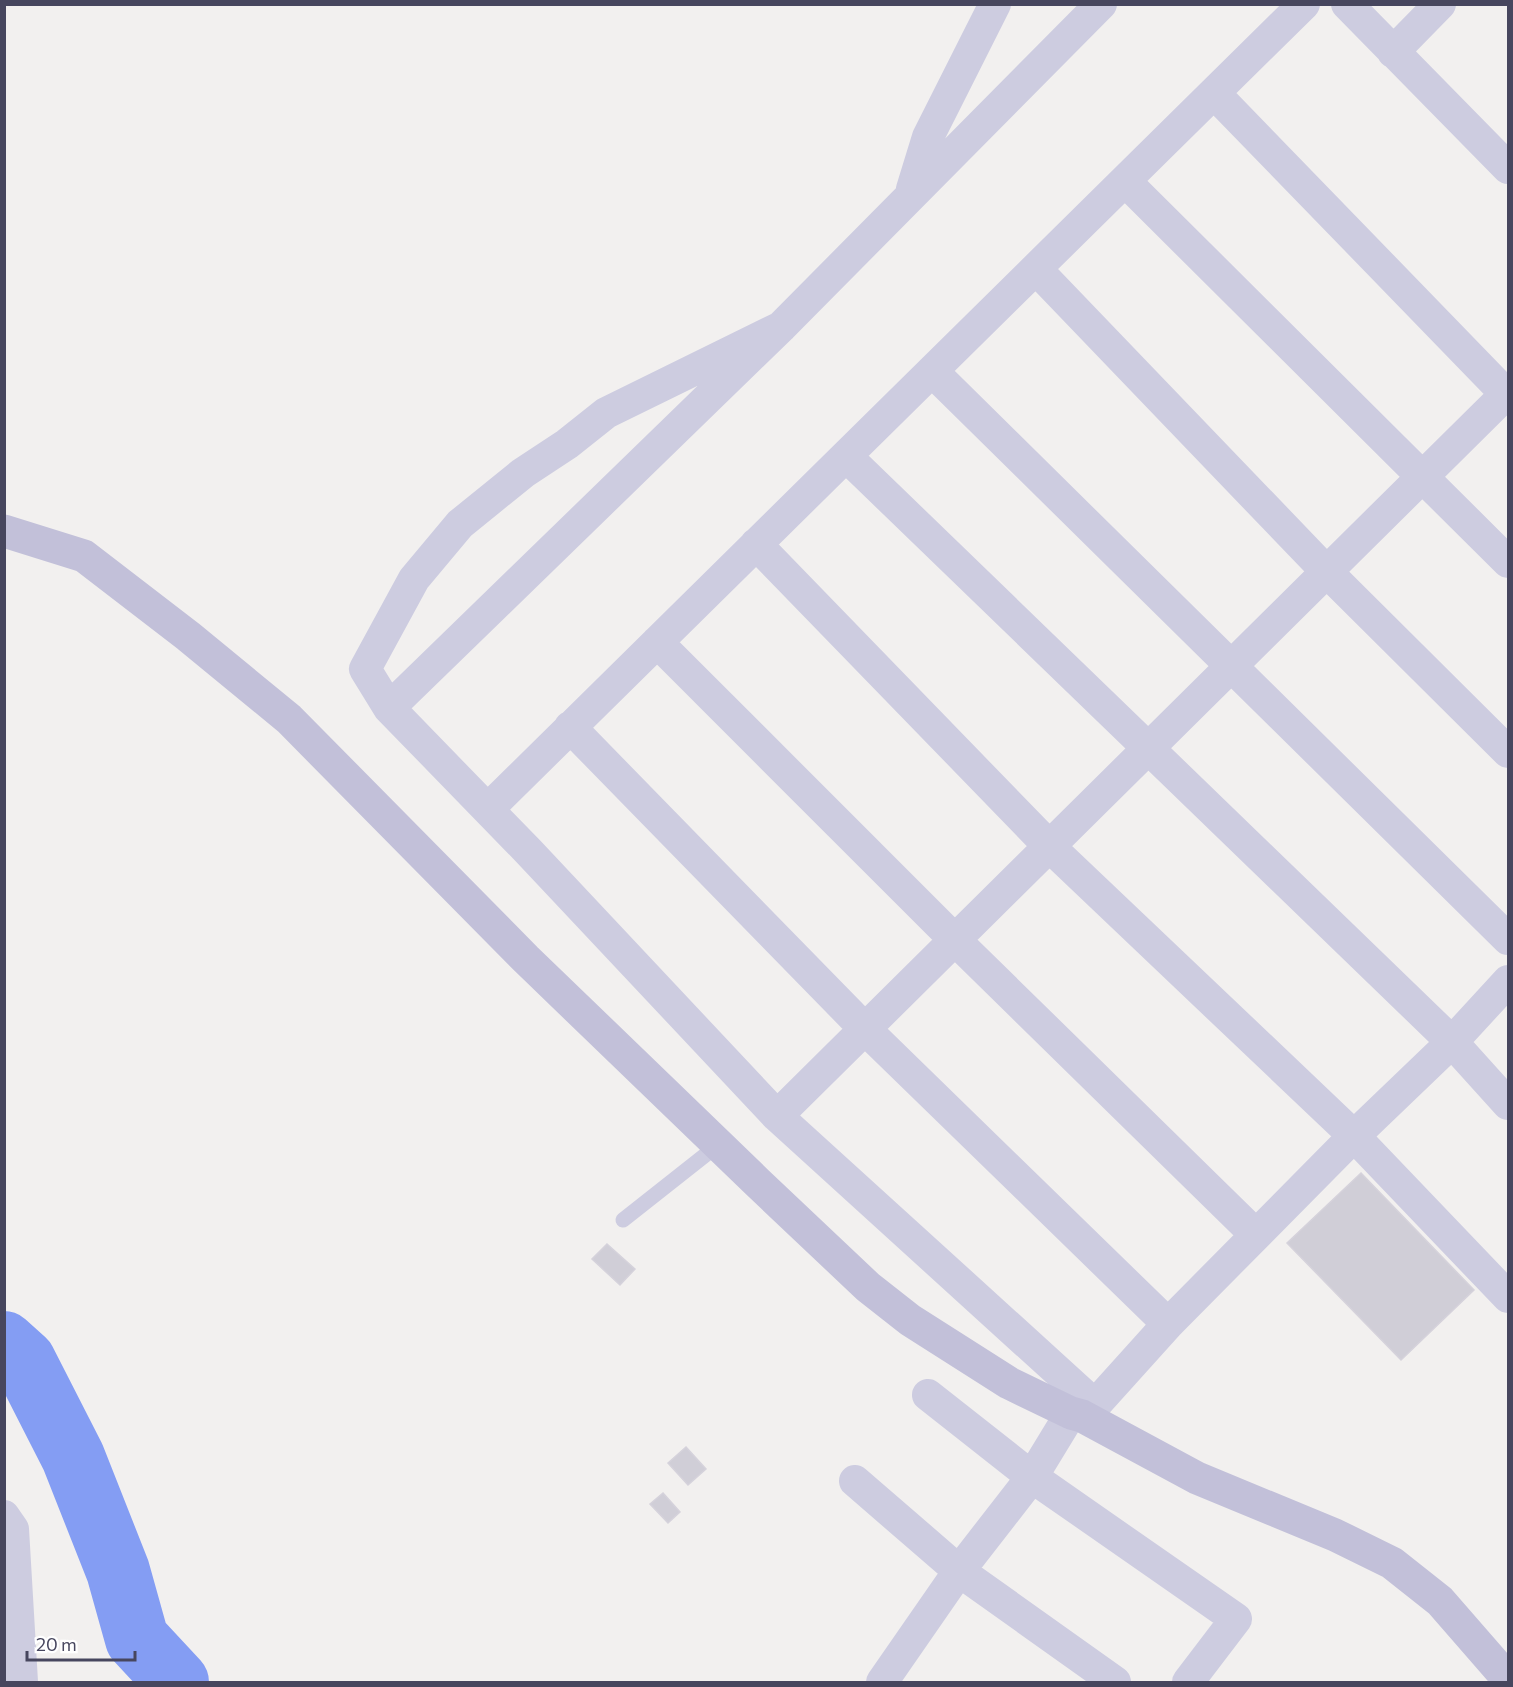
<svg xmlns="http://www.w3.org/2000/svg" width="1513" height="1687" font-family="Commissioner,sans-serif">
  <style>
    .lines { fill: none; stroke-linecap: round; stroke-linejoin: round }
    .river { stroke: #849df3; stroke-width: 64 }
    .building { fill: #d0ced7; stroke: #d5d2db; stroke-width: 1.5 }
    .lane { stroke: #cdcce0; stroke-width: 15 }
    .street { stroke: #cdcce0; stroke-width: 32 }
    .secondary { stroke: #c2c0d9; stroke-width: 33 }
  </style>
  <rect width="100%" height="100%" fill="#f2f0ef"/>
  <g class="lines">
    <path class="river" d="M 4,1343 L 24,1361 L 73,1457 L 118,1571 L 137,1639 L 177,1682"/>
  </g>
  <path class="building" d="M 1361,1173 L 1474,1290 L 1401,1360 L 1287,1243 Z
    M 607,1244 L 635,1269 L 620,1285 L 592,1259 Z
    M 686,1447 L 706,1469 L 688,1485 L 668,1463 Z
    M 663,1493 L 680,1512 L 668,1523 L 650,1504 Z"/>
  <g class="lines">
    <path class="lane" d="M 623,1220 L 718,1145"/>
    <path class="street" d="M 1347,4 L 1508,168
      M 1393,52 L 1440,4
      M 1214,93 L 1508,396
      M 1125,181 L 1508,562
      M 912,189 L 928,137 L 995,4
      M 1036,269 L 1327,572 L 1508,752
      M 781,327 L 606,413 L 567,444 L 523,473 L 460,524 L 414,579 L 365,669 L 389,708 L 529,852 L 777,1116 L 1095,1405
      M 932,371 L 1508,939
      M 846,456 L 1452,1042 L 1508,1104
      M 756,544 L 1050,847 L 1354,1136 L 1508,1297
      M 657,642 L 955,940 L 1256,1235
      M 389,708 L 781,327 L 1101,4
      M 570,727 L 865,1029 L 1168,1324
      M 488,809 L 1304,4
      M 777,1116 L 1508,392
      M 928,1395 L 1032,1477 L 1236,1619 L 1188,1682
      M 1082,1416 L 1095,1405 L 1168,1324 L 1354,1136 L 1452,1042 L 1508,981
      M 855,1481 L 959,1571 L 1115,1682
      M 4,1516 L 13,1529 L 22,1682
      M 882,1682 L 959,1571 L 1032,1477 L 1071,1413"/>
    <path class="secondary" d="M 4,531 L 84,556 L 188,636 L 289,719 L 526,959 L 757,1182 L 868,1287 L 910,1320 L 1009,1383 L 1071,1413 L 1082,1416 L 1197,1478 L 1335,1535 L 1392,1563 L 1440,1601 L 1508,1679"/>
  </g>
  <rect width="1513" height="1687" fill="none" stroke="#47465e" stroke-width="12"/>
  <path d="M27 1651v9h108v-9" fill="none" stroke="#47465e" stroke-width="3"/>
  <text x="36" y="1651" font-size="18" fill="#47465e" stroke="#ffffff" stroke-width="4.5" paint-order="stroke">20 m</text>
</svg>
